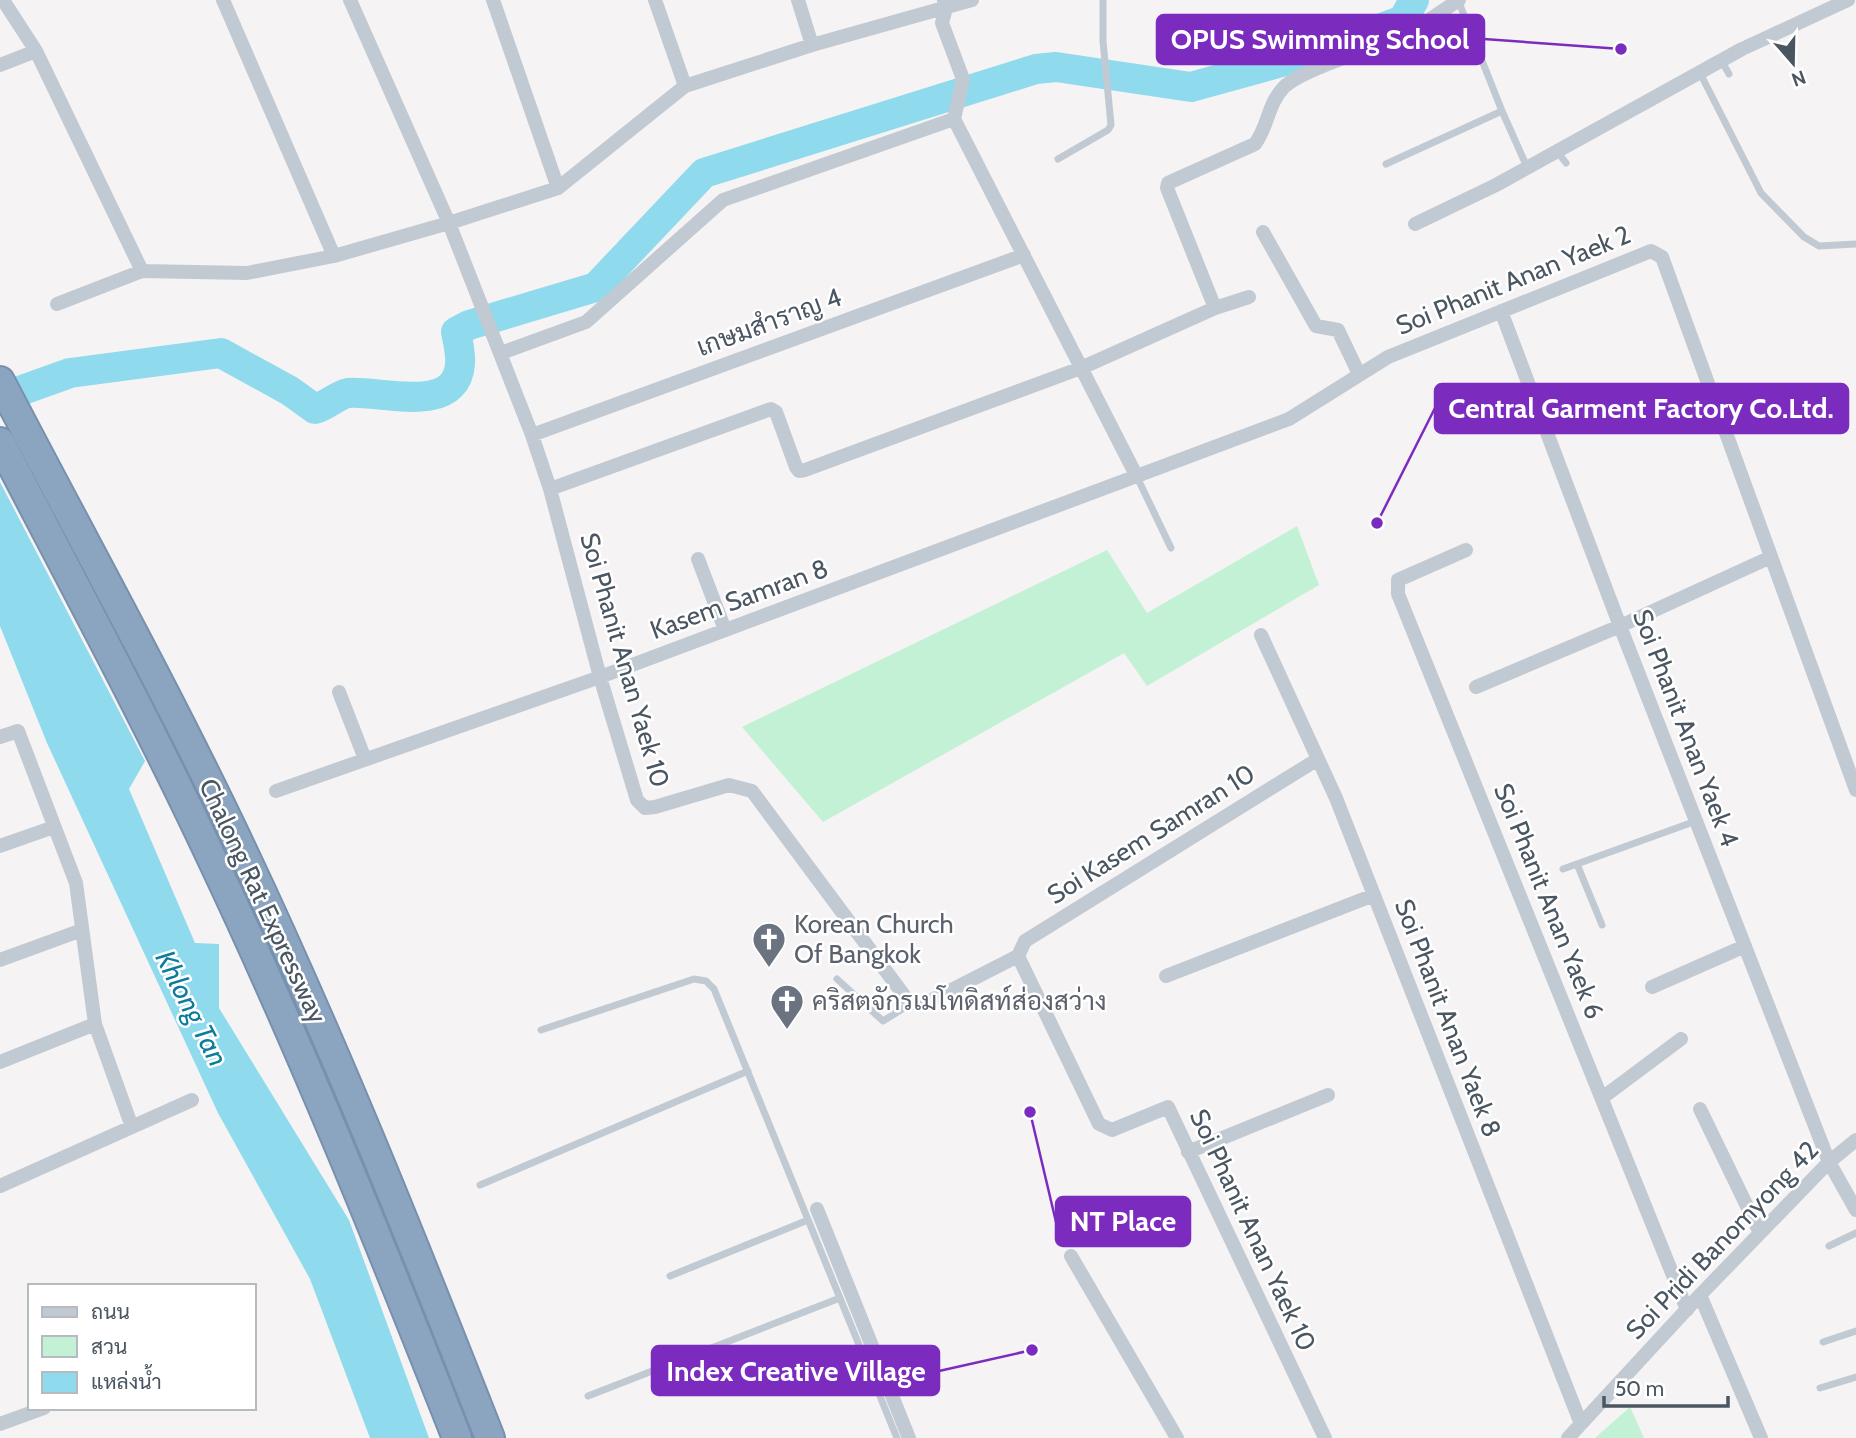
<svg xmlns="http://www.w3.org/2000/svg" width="1856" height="1438" font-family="Cabin,Sarabun,sans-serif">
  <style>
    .green { fill: #c3f1d5 }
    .water { fill: #90daee }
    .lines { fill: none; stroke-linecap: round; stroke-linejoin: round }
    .river { stroke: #90daee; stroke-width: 30 }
    .highway-casing { stroke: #7690ad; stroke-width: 32 }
    .lane { stroke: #c1cad2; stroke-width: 7 }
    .street { stroke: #c1cad2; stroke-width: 14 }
    .highway { stroke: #8ba5c1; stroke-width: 28 }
    .labels { text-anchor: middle; stroke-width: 5; stroke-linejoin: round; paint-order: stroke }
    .street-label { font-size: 26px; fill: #4a5661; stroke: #fff }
    .worship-label { font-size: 26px; fill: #5b616d; stroke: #fff; text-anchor: start }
    .water-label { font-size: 28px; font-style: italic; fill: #0c7c9b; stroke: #fff }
    .leader { fill: none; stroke: #7b2cbf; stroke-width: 2.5 }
    .callout-dot { fill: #7b2cbf; stroke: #fff; stroke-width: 2.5 }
    .callout { fill: #7b2cbf; stroke: #7b2cbf; stroke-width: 2.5 }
    .callout-label { font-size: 28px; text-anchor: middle; font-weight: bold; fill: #fff }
  </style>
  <rect width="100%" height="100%" fill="#f5f3f3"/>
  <path class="green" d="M 1297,526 L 1319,585 L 1147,686 L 1124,653 L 823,822 L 742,727 L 1107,550 L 1147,613 Z
    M 1630,1407 L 1644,1438 L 1595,1438 Z"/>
  <path class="water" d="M 0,482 L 145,761 L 129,789 L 195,943 L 219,944 L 219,1008 L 349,1220 L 429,1438 L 370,1438 L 310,1279 L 218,1113 L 47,743 L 0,626 Z"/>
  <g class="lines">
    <path class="river" d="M 0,398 L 70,373 L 221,353 L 290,391 L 315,409 C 327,406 337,395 348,393 C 380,390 456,416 460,364 C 461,354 458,342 456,332 L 469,325 L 596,287 L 704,173 L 1036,69 L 1056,67 L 1191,87 L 1314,53 L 1403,20 L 1414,0"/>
    <defs>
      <path id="highway" d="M 0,381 C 81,537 167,691 242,850 C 333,1042 412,1240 490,1438
        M 0,442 C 72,581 146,718 212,859 C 302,1049 380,1243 457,1438"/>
    </defs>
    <use href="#highway" class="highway-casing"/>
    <path class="lane" d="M 1458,0 L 1502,111
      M 1721,60 L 1729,74
      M 1700,73 L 1761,193 L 1804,237 L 1819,246 L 1856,244
      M 1557,151 L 1566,163
      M 1058,159 L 1108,130 L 1111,125 L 1103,41 L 1103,0
      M 1386,164 L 1502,111 L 1527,167
      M 1523,409 L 1537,404
      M 1137,477 L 1171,548
      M 1577,864 L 1602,925
      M 1563,869 L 1696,821
      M 837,979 L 883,1021 L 912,1003
      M 541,1030 L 694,979 L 706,981 L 714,989 L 897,1438
      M 480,1185 L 748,1071
      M 1829,1246 L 1856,1233
      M 670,1276 L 808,1220
      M 1823,1342 L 1856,1331
      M 1820,1388 L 1856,1377
      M 588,1396 L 840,1298"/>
    <path class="street" d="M 3,0 L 36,51
      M 223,0 L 334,256
      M 350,0 L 449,223 L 532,435 L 550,489 L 600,677 L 637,800 L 645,808 L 655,807 L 729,785 L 752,791 L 906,998 L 913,1003 L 928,1002 L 1018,956 L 1099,1124 L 1112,1130 L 1168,1107 L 1325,1438
      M 493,0 L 558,188
      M 655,0 L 685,86
      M 798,0 L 812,45
      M 944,1 L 946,8 L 942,23 L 963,79 L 954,119 L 1137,477
      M 0,65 L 36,51 L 142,271
      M 1415,224 L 1496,185 L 1742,49 L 1848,0
      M 1263,232 L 1316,326 L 1338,330 L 1359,374
      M 57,304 L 142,271 L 247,273 L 334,256 L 449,223 L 558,188 L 685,86 L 812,45 L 972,0
      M 1215,308 L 1249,297
      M 1501,311 L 1620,626 L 1829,1162 L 1856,1210
      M 501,353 L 586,322 L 723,200 L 954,119
      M 532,435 L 1024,255
      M 550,489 L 771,409 L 776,412 L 796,467 L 799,471 L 805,470 L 1081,368 L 1215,308 L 1167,188 L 1168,183 L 1255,144 C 1269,125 1267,105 1284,87 C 1303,69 1372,49 1399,37 C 1420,28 1440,12 1459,0
      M 1466,550 L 1398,580 L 1398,594 L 1687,1310
      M 698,559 L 725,630
      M 1261,635 L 1336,798 L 1581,1424
      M 1476,687 L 1620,626 L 1771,557
      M 339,692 L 365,759
      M 0,737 L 18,731 L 76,883 L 95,1024 L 132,1127
      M 276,791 L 600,677 L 1289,419 L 1388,357 L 1651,251 L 1662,257 L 1856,790
      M 0,846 L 54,827
      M 1018,956 L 1025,941 L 1318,759
      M 0,960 L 82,930
      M 1166,976 L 1374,895
      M 1652,987 L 1745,946
      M 0,1062 L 95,1024
      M 1602,1098 L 1681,1039
      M 1700,1109 L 1760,1233
      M 1188,1152 L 1328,1095
      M 0,1186 L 192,1100
      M 817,1209 L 909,1438
      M 1071,1256 L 1177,1438
      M 1700,1295 L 1761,1438
      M 0,1424 L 44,1408
      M 1568,1438 L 1700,1295 L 1829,1162 L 1856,1140"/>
    <use href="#highway" class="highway"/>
  </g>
  <defs>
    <symbol id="church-pin" viewBox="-11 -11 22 30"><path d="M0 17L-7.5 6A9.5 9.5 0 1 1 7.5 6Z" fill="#6b7280" stroke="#fff"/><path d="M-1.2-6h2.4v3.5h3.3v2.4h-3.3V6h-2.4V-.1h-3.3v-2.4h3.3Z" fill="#fff"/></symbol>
  </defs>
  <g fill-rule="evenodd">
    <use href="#church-pin" x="750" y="920" width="38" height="52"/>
    <use href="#church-pin" x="768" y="982" width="38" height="52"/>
  </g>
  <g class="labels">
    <g class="street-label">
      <text transform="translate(1513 280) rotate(-22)" y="9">Soi Phanit Anan Yaek 2</text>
      <text transform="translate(769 322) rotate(-20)" y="9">เกษมสำราญ 4</text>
      <text transform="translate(739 599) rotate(-20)" y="9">Kasem Samran 8</text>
      <text transform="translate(625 660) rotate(74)" y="9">Soi Phanit Anan Yaek 10</text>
      <text transform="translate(1686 728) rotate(69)" y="9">Soi Phanit Anan Yaek 4</text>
      <text transform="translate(1151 834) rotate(-32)" y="9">Soi Kasem Samran 10</text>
      <text transform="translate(263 901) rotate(65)" y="9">Chalong Rat Expressway</text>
      <text transform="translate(1549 901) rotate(68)" y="9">Soi Phanit Anan Yaek 6</text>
      <text transform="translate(1448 1018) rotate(69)" y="9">Soi Phanit Anan Yaek 8</text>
      <text transform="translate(1253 1230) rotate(65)" y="9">Soi Phanit Anan Yaek 10</text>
      <text transform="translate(1722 1240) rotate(-46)" y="9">Soi Pridi Banomyong 42</text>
    </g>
    <g class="worship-label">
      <text x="794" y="933">Korean Church<tspan x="794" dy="30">Of Bangkok</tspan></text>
      <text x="812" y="1010">คริสตจักรเมโทดิสท์ส่องสว่าง</text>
    </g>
    <g class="water-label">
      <text transform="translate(192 1008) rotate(63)" y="10">Khlong Tan</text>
    </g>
  </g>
  <path class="leader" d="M1621 49L1484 39M1377 523L1435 408M1030 1112L1056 1222M1032 1350L939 1371"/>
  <g class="callout-dot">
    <circle cx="1621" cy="49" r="7"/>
    <circle cx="1377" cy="523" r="7"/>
    <circle cx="1030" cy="1112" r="7"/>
    <circle cx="1032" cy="1350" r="7"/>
  </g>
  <g class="callout">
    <rect x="1157" y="15" width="327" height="49" rx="7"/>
    <rect x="1435" y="384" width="413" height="49" rx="7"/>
    <rect x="1056" y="1197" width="134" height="49" rx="7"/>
    <rect x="652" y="1346" width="287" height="49" rx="7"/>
  </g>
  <g class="callout-label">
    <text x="1320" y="49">OPUS Swimming School</text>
    <text x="1641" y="418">Central Garment Factory Co.Ltd.</text>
    <text x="1123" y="1231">NT Place</text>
    <text x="796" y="1381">Index Creative Village</text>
  </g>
  <rect x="28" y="1284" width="228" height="126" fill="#ffffff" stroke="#b7bbc0" stroke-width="2"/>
  <rect x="42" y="1307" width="35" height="10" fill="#c1cad2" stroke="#b7bbc0" stroke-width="2"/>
  <text x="91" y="1319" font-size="21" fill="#4a5661">ถนน</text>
  <rect x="42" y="1336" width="35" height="21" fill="#c3f1d5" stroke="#b7bbc0" stroke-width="2"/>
  <text x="91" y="1354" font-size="21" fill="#4a5661">สวน</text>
  <rect x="42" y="1372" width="35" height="21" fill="#90daee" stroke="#b7bbc0" stroke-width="2"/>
  <text x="91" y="1389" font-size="21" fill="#4a5661">แหล่งน้ำ</text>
  <g transform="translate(1793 63) rotate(160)" stroke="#ffffff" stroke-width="5" paint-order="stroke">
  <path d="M0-5L12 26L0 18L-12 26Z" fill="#4a5661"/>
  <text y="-10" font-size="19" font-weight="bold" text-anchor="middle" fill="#4a5661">N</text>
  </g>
  <path d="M1604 1396v10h124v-10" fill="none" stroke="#4a5661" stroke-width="3.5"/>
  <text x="1615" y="1396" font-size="21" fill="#4a5661" stroke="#ffffff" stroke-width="5" paint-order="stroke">50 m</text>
</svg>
